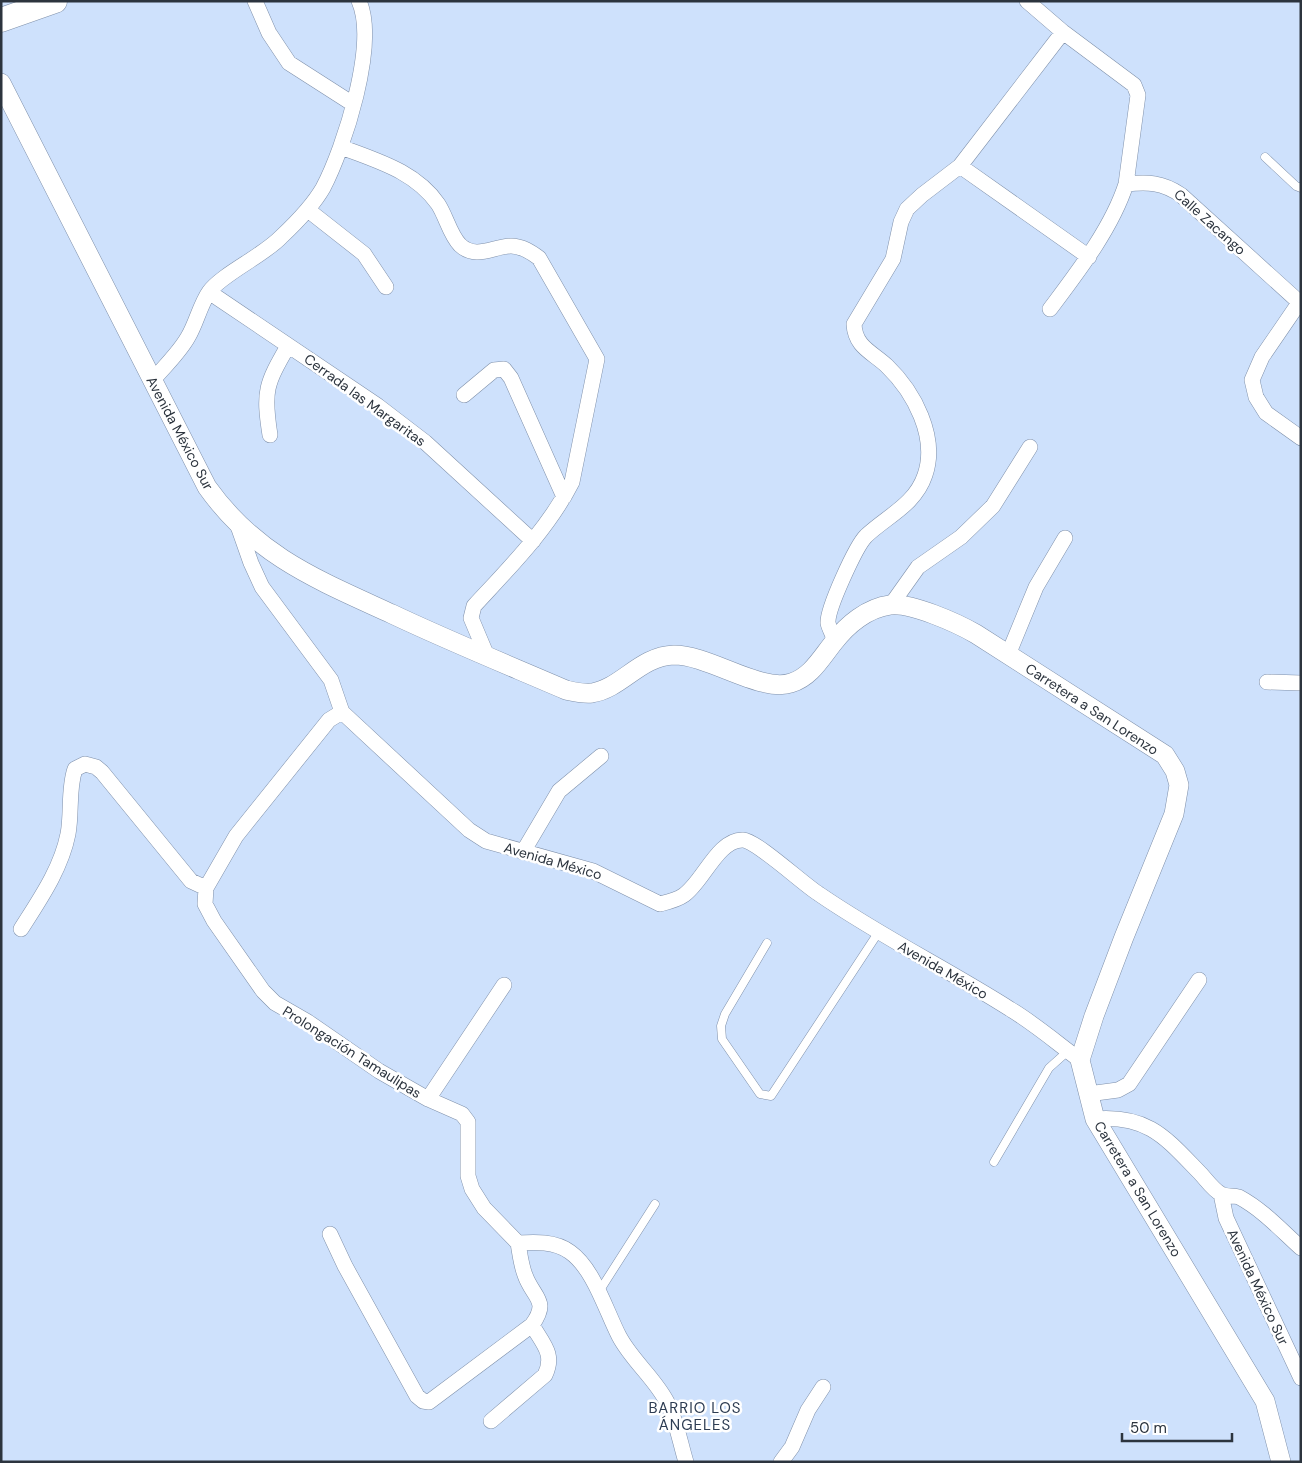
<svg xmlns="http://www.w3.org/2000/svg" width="1302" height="1463" font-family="'DM Sans',sans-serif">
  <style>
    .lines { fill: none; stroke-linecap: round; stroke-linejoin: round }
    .service-casing { stroke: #7f90aa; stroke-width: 9 }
    .minor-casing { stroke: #7f90aa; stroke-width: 16 }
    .tertiary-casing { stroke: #7f90aa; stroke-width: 20 }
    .primary-casing { stroke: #7f90aa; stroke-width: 25 }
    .service { stroke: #fff; stroke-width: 8 }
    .minor { stroke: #fff; stroke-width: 15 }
    .tertiary { stroke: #fff; stroke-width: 19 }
    .primary { stroke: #fff; stroke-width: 24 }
    .labels { text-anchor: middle; stroke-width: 5; stroke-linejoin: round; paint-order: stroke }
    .street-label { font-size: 14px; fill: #2c343e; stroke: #fff }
    .neighbourhood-label { font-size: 15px; letter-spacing: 1px; fill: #2e3d53; stroke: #fff }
  </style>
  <rect width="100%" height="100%" fill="#cee1fc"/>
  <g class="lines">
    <defs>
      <path id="service" d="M 1265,157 L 1296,186 L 1301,188
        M 767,943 L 725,1014 L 721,1026 L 722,1039 L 760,1094 L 771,1096 L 878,933
        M 994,1162 L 1049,1068 L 1068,1051
        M 600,1290 L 655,1204"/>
      <path id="minor" d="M 255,1 L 269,33 L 289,63 L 353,104
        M 1027,1 L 1063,32 L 1134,85 L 1138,95 L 1126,184
        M 341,147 C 377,161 415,171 438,204 C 446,216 450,235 460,245 C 476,260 494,246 511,246 C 522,246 531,252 539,258 L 597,359 L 572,482 C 548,529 510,567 474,606 L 471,618 L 487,656
        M 960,166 L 1089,257
        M 308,210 L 364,254 L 386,287
        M 209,292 L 378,406 L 425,442 L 533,541
        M 1301,300 L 1262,357 L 1252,380 L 1256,397 L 1266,413 L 1301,438
        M 1050,309 C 1077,273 1112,228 1126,184 C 1148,182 1162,182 1181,195 L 1299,302
        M 152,381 C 164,367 179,353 188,337 C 196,324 200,305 209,292 C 222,274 263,256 281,237 C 297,222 312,207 323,188 C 344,148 378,44 359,1
        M 464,395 L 494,370 L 504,369 L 511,378 L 564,497
        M 270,435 C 263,391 266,384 288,346
        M 238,526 L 251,563 L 262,587 L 331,680 L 342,712 L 469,830 L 486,841 L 593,871 L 660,904 C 668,902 677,900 684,895 C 703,882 718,839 743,840 C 757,841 803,884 819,894 C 880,936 947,969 1010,1009 C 1035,1024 1057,1043 1080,1060
        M 891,605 L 918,567 L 961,537 L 993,506 L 1030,447
        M 835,641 C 833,635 829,628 828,623 C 827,609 856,546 866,536 C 887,516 915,505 925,475 C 938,437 914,392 887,366 C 872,352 855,347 854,324 L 893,259 L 901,222 L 907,209 L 922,195 L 960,166 L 1063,32
        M 1008,655 L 1036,587 L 1065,538
        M 1267,682 L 1301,683
        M 342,712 L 329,720 L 236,836 L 206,888 L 205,904 L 214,921 L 263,991 L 275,1003 L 308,1022 L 379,1071 L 428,1099 L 462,1114 L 468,1122 L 468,1176 L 472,1189 L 484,1208 L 518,1243 C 535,1242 555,1241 570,1252 C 594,1269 606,1311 619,1336 C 632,1361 656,1379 668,1404 C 677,1423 680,1442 686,1462
        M 523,852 L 559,791 L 601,756
        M 21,929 C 40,899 61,869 68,834 C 72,813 68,789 75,769 L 85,764 L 96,767 L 102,772 L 191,881 L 206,888
        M 1088,1094 L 1118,1090 L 1129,1084 L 1199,980
        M 428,1099 L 504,985
        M 1095,1119 C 1148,1115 1165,1137 1199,1172 C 1205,1178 1213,1190 1221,1194 C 1226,1197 1233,1195 1239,1197 C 1263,1210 1281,1230 1301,1248
        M 1221,1194 L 1226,1218 L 1301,1378
        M 330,1234 L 345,1266 L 417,1396 L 423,1401 L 429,1402 L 532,1325 C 550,1300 533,1298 525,1275 C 521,1265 520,1254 518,1243
        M 491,1421 L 545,1375 C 555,1354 543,1344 532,1325
        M 781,1462 L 792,1447 L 808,1410 L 823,1387"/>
      <path id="tertiary" d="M 1,83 L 207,487 C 256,556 318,580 392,614 C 449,641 508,665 566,690 C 575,692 583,694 592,693 C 622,688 640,656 674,655 C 709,655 761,693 791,683 C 811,677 821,658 834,642 C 847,625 867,608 890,605 C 910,602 957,623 976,634 L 1165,755 L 1175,771 L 1179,785 L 1174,814 L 1124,937 L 1094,1016 L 1080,1060 L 1095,1119 L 1265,1401 L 1281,1462"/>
      <path id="primary" d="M 1,20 L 55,1"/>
    </defs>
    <use href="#service" class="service-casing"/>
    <use href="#minor" class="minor-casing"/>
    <use href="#tertiary" class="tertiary-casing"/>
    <use href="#primary" class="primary-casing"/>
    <use href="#service" class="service"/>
    <use href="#minor" class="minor"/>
    <use href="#tertiary" class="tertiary"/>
    <use href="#primary" class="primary"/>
  </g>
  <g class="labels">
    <g class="street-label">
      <text transform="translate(1210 222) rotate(42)" y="5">Calle Zacango</text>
      <text transform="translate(365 400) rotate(36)" y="5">Cerrada las Margaritas</text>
      <text transform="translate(180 433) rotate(62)" y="5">Avenida México Sur</text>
      <text transform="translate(1092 709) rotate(33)" y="5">Carretera a San Lorenzo</text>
      <text transform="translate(553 861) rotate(16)" y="5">Avenida México</text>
      <text transform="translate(943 970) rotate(30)" y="5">Avenida México</text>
      <text transform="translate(352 1052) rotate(32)" y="5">Prolongación Tamaulipas</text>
      <text transform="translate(1138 1189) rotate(59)" y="5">Carretera a San Lorenzo</text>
      <text transform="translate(1258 1287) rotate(65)" y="5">Avenida México Sur</text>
    </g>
    <g class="neighbourhood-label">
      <text x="695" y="1413">BARRIO LOS<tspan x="695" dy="17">ÁNGELES</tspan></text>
    </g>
  </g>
  <rect width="1302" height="1463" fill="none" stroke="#2c343e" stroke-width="5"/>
  <path d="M1122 1433v8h110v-8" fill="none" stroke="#2c343e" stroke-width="2.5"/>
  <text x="1130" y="1433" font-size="15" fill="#2c343e" stroke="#ffffff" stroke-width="4" paint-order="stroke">50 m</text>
</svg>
